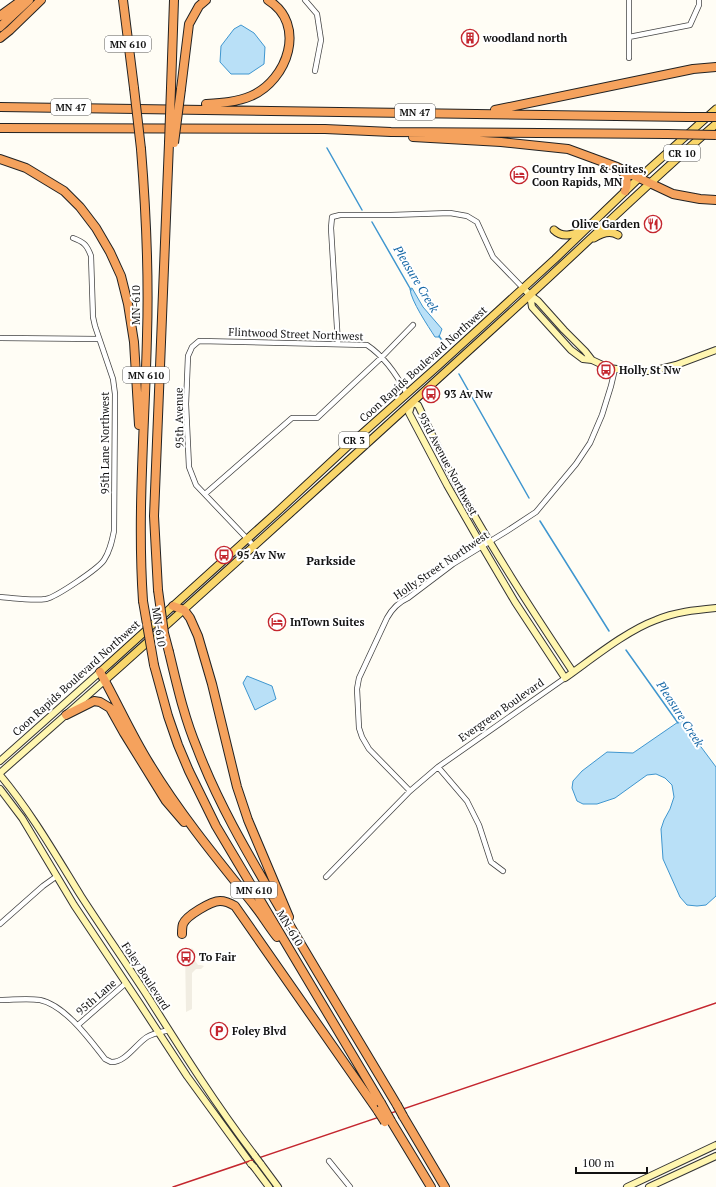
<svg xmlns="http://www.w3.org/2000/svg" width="716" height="1187" font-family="'PT Serif',serif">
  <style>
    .plaza { fill: #f1ede2 }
    .water { fill: #b9e0f7; stroke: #3f96cf }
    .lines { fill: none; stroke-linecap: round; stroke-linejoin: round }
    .stream { stroke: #3f96cf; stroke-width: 1.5 }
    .street-casing { stroke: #444; stroke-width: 6 }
    .secondary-casing { stroke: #333; stroke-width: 8 }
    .primary-casing { stroke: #222; stroke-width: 9 }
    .highway-casing { stroke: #222; stroke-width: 10 }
    .street { stroke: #fff; stroke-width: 4.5 }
    .secondary { stroke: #fff6b0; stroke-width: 6 }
    .primary { stroke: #f9d66b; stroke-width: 7 }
    .highway { stroke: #f5a25d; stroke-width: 8 }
    .rail { stroke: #c4262e; stroke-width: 1.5 }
    .secondary-bridge-casing { stroke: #333; stroke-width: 8; stroke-linecap: butt }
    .highway-bridge-casing { stroke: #222; stroke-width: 10; stroke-linecap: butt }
    .secondary-bridge { stroke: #fff6b0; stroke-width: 6 }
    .highway-bridge { stroke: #f5a25d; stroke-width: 8 }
    .labels { text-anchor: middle; stroke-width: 4; stroke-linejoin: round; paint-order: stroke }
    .shield { fill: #fff; stroke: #585858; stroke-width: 1 }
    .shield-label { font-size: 10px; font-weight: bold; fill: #111 }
    .poi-label { font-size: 11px; font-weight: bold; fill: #111; stroke: #fff; text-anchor: start }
    .street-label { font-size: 11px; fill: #111; stroke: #fff }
    .water-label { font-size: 12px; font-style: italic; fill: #1768a6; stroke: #fff }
    .neighbourhood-label { font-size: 12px; font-weight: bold; fill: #111; stroke: #fff }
  </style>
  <rect width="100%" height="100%" fill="#fffdf5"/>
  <path class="plaza" d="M 192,948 L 195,952 L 193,958 L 198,965 L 201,965 L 204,966 L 201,969 L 196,969 L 192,973 L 192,1009 L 186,1012 L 185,949 L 188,951 Z"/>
  <path class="water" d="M 241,25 L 254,33 L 265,47 L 264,64 L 249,74 L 231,74 L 220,62 L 221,46 L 234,29 Z
    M 412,288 L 423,307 L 442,329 L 439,337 L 435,337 C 428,326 411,301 410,289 Z
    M 247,676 L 272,686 L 276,699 L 255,710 L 243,683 Z
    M 681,720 L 716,767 L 716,896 L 706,905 L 697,906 L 687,905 L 680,897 L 663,859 L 661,829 L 664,820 L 670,809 L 674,797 L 672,785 L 665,778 L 656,774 L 647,775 L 615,798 L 597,804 L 583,804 L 577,801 L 572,788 L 573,781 L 582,771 L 607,752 L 633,753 Z"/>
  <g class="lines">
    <path class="stream" d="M 327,148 L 362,210
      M 372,222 L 411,290
      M 439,336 L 445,345
      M 459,374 L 529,498
      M 540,521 L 609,631
      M 626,650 L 678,723"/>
    <defs>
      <path id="street" d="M 305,0 L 317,14 L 321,40 L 315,71
        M 629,37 L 690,25 L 699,5 L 699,0
        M 629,58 L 629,0
        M 0,338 L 99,339
        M 338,344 L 331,228 L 332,217 L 340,215 L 391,215 L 450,213 L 467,216 L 477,222 L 493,257 L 523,288
        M 205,494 L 292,418 L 317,418 L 382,357 L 413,325
        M 254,546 L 196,485 L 189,467 L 186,404 L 188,356 L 192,347 L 199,341 L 367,345 C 385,357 397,375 407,394
        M 0,597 C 15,598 31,601 46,599 C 56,597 98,569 104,560 C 110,551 112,541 114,531 L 115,394 L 113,379 L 95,326 L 93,317 L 91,256 C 87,245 84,242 73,238
        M 438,767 L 467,801 L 479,825 L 491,862 L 503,871
        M 410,791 L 369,749 L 362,737 L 359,728 L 357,689 L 359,678 L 387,618 C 392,609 399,602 408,598 L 453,564 L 507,531 L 536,512 L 576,464 L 590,443 L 602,415 L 611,386 L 615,369
        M 326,877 L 410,791 L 438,767 L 565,678
        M 0,924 L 43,886 L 57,876
        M 0,1000 C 13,1000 27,998 40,1000 C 65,1005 90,1040 105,1059 L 111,1062 C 125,1063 136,1044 147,1037 C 154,1033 162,1032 169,1030
        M 78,1025 L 126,983
        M 329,1161 L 350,1187"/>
      <path id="secondary" d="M 523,288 L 530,295 L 538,301 L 564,330 L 585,351 L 592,360
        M 530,295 L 532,307 L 571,350 L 583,359 L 592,360 L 609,368 L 632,371 L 652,371 L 676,365 L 716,350
        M 412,403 L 409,413 L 447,485 L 482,546 L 515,602 L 565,678 C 592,659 626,631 656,620 C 675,612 695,610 716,608
        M 412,403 L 418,405 C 430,430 441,455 454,479 C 490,546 531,609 573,672
        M 0,761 L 100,672
        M 0,773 L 104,681
        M 0,775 C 31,812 55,854 81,896 C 103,930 126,963 148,997 C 182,1051 216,1105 255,1156
        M 0,789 L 22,818 L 74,905 L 140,1004 L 187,1076 L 251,1164
        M 261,1164 L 278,1187
        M 254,1167 L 269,1187
        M 627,1187 L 716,1145
        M 649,1187 L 716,1156"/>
      <path id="primary" d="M 554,230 C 562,238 572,235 582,231
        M 594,238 C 602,233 610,230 618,235
        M 100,672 L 276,513 L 347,447 L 438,366 L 555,259 L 639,178 L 716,109
        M 104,681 C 244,556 382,430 520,304 C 586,244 649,182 716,124"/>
      <path id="highway" d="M 123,0 L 134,88
        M 0,16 L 22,0
        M 0,27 L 29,0
        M 0,38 L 10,30 L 41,0
        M 171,88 L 174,0
        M 181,89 L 189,24 L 199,6 L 206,0
        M 206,104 C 221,103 237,102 251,96 C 288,80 307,24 268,0
        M 0,107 L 688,117
        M 495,110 L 693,69 L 716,67
        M 0,128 L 325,129 L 391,132 L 667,134
        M 413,137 L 501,142 L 568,149 L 617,167 L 639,178 L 673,194 L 700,199 L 716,200
        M 141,149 C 146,211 149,273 147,336 C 145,424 137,513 143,601
        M 0,159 L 26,168 L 64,191 L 80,207 L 96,228 L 110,252 L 121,276 L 128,304 L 134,342 L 139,425
        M 622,171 C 628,177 628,183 625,191
        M 158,590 L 154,516 L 169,143
        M 173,606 L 184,610 L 190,618 L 198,636 L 212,684 L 237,787 L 248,820 L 289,917
        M 169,652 C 177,685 184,717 197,748 C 219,806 251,859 282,912 C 320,977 359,1041 397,1105
        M 154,665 L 168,716 L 178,745 L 189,771 L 216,826 L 381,1103
        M 100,672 C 117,702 131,734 149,763 C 180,814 217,859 254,905 C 262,915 269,927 277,937
        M 66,715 L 94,701 L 100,702 L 110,708 L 124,733 L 166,801 L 184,822
        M 182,934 C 182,931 182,927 183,924 C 186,916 211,901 220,901 C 225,901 230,903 235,906 L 378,1111
        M 403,1116 L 445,1187
        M 391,1121 L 431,1187"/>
    </defs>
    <use href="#street" class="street-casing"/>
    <use href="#secondary" class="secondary-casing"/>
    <use href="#primary" class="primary-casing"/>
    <use href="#highway" class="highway-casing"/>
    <use href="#street" class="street"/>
    <use href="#secondary" class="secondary"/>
    <use href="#primary" class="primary"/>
    <use href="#highway" class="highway"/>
    <path class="rail" d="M 173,1187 L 716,1003"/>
    <defs>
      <path id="secondary-bridge" d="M 255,1156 L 261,1164
        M 251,1164 L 254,1167"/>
      <path id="highway-bridge" d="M 134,88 L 141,149
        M 688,117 L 716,117
        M 667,134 L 716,135
        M 169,143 L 171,88
        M 174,143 L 181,89
        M 158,590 L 164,633 L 169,652
        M 143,601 L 154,665
        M 381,1103 L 391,1121
        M 397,1105 L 403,1116
        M 378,1111 L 385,1122"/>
    </defs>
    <use href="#secondary-bridge" class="secondary-bridge-casing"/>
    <use href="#highway-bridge" class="highway-bridge-casing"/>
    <use href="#secondary-bridge" class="secondary-bridge"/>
    <use href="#highway-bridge" class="highway-bridge"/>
  </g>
  <defs>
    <symbol id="building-ring" viewBox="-11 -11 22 22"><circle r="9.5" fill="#fff" stroke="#c4262e" stroke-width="1.5"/><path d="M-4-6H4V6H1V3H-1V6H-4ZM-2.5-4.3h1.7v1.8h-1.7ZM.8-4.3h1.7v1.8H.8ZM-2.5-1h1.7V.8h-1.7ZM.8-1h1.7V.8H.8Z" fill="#c4262e"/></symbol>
    <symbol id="hotel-ring" viewBox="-11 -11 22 22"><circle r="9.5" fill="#fff" stroke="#c4262e" stroke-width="1.5"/><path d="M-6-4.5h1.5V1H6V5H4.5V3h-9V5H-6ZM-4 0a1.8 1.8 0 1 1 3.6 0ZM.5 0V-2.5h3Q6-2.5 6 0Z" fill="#c4262e"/></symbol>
    <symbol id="restaurant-ring" viewBox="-11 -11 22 22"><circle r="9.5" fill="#fff" stroke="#c4262e" stroke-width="1.5"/><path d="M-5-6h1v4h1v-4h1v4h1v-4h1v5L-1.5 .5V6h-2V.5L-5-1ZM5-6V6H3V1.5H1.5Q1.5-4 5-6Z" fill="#c4262e"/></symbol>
    <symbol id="bus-ring" viewBox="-11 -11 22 22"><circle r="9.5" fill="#fff" stroke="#c4262e" stroke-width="1.5"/><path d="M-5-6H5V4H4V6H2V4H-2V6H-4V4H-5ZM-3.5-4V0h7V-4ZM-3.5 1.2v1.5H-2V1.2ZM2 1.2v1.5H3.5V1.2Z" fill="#c4262e"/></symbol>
    <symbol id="parking-ring" viewBox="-11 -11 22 22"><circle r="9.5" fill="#fff" stroke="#c4262e" stroke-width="1.5"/><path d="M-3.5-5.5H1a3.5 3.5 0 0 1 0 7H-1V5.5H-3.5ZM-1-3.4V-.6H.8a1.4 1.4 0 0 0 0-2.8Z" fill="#c4262e"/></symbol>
  </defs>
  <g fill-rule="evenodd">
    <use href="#building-ring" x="460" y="28" width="20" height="20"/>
    <use href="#hotel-ring" x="509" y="165" width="20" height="20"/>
    <use href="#restaurant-ring" x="643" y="214" width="20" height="20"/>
    <use href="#bus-ring" x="596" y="360" width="20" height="20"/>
    <use href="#bus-ring" x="421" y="384" width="20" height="20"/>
    <use href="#bus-ring" x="214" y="545" width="20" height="20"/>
    <use href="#hotel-ring" x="267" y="612" width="20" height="20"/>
    <use href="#bus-ring" x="176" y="947" width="20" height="20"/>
    <use href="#parking-ring" x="209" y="1021" width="20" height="20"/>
  </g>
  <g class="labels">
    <g class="shield">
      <rect x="105" y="36" width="46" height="16" rx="3"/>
      <rect x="51" y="99" width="40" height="16" rx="3"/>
      <rect x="395" y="104" width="40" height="16" rx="3"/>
      <rect x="664" y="145" width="36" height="16" rx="3"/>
      <rect x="123" y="367" width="46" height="16" rx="3"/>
      <rect x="339" y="432" width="30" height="16" rx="3"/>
      <rect x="231" y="882" width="46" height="16" rx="3"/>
    </g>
    <g class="shield-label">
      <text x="128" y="48">MN 610</text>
      <text x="71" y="111">MN 47</text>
      <text x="415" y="116">MN 47</text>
      <text x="682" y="157">CR 10</text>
      <text x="146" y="379">MN 610</text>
      <text x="354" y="444">CR 3</text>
      <text x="254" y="894">MN 610</text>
    </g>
    <g class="poi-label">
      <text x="483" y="42">woodland north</text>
      <text x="532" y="173">Country Inn &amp; Suites,<tspan x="532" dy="13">Coon Rapids, MN</tspan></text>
      <text x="640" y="228" text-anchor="end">Olive Garden</text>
      <text x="619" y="374">Holly St Nw</text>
      <text x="444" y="398">93 Av Nw</text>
      <text x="237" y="559">95 Av Nw</text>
      <text x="290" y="626">InTown Suites</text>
      <text x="199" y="961">To Fair</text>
      <text x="232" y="1035">Foley Blvd</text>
    </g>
    <g class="street-label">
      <text transform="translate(136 305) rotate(-90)" y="4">MN-610</text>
      <text transform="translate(296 334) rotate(2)" y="4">Flintwood Street Northwest</text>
      <text transform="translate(423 364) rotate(-42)" y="4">Coon Rapids Boulevard Northwest</text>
      <text transform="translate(179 418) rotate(-91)" y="4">95th Avenue</text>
      <text transform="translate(105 443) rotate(-90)" y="4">95th Lane Northwest</text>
      <text transform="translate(448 464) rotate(62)" y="4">93rd Avenue Northwest</text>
      <text transform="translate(441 565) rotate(-34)" y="4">Holly Street Northwest</text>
      <text transform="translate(159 627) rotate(81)" y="4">MN-610</text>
      <text transform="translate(76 678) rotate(-42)" y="4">Coon Rapids Boulevard Northwest</text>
      <text transform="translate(501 710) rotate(-35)" y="4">Evergreen Boulevard</text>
      <text transform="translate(290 928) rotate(59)" y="4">MN-610</text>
      <text transform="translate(146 976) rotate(57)" y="4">Foley Boulevard</text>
      <text transform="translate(96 997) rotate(-41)" y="4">95th Lane</text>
    </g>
    <g class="water-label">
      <text transform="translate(416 279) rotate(59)" y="4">Pleasure Creek</text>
      <text transform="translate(680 714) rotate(57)" y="4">Pleasure Creek</text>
    </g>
    <g class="neighbourhood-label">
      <text x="331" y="565">Parkside</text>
    </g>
  </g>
  <path d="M576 1167v6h71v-6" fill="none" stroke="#111111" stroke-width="2"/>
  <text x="582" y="1167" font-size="12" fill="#111111" stroke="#ffffff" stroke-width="3" paint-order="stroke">100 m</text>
</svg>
